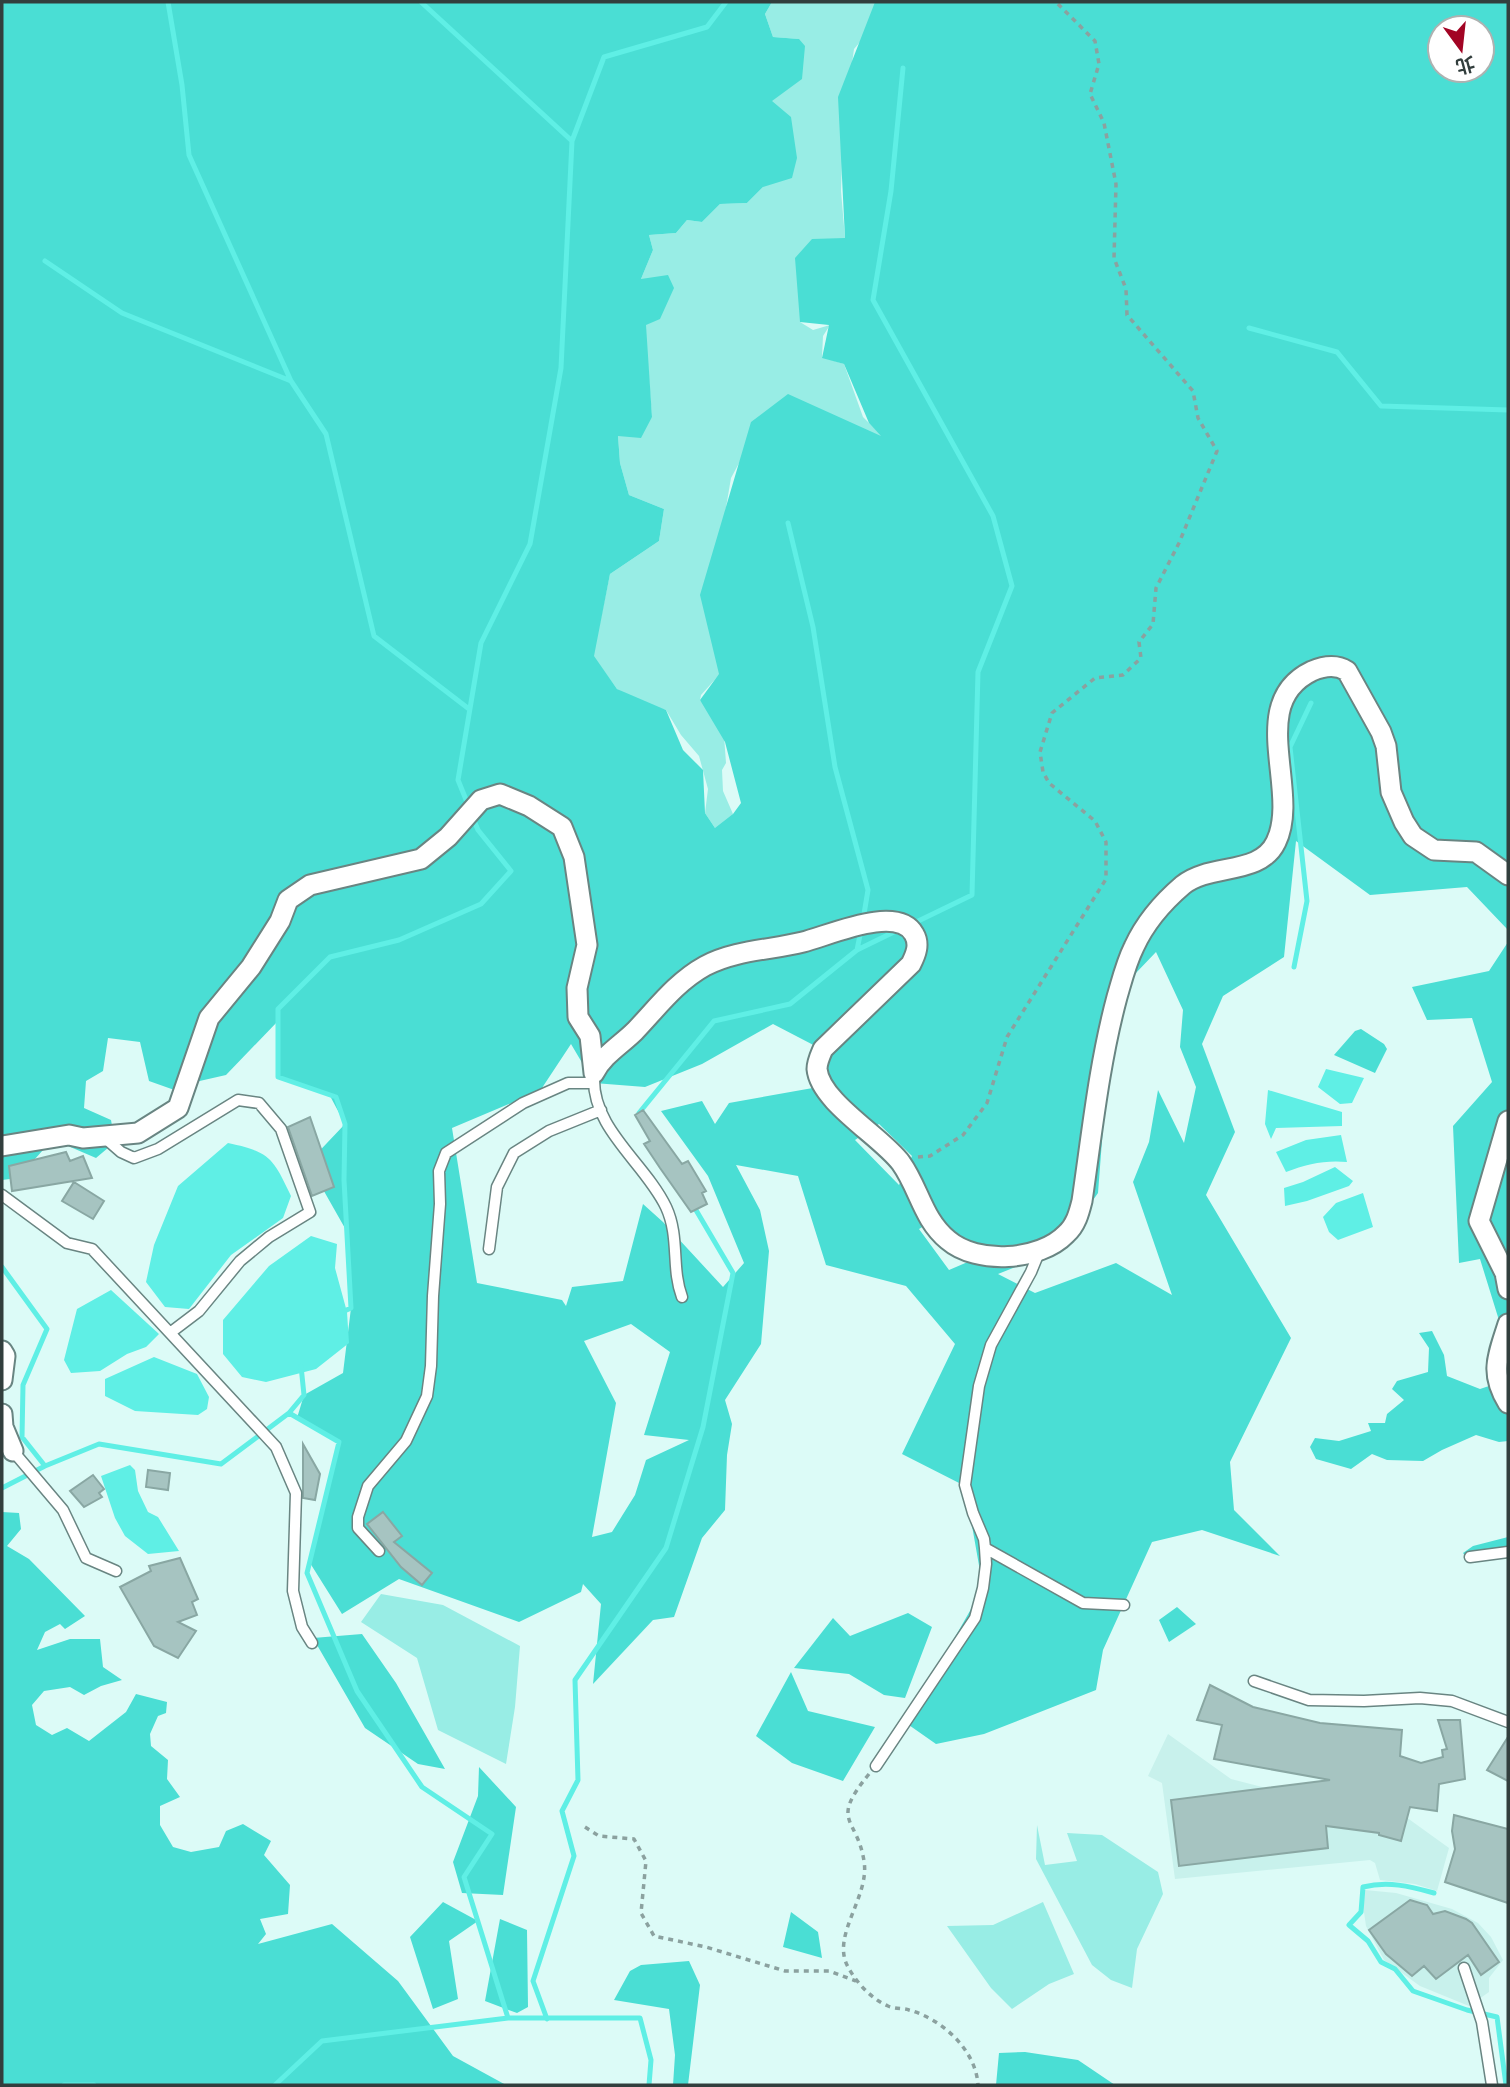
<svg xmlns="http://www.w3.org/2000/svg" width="1510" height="2087" font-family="'Alegreya Sans','Noto Sans TC',sans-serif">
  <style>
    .built { fill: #c8f1ec }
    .green { fill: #98ede5 }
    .forest { fill: #4aded4; fill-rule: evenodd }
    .water { fill: #5fefe5 }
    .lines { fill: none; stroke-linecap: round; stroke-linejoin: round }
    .stream { stroke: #5fefe5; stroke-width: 5 }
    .building { fill: #a6c4c1; stroke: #89a7a3; stroke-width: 2 }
    .service-casing { stroke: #698582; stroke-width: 13 }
    .minor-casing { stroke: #698582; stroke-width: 23 }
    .path { stroke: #8ba19f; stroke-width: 3.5; stroke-dasharray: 5 5; stroke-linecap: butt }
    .service { stroke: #fff; stroke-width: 10 }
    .minor { stroke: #fff; stroke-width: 19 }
  </style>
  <rect width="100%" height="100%" fill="#dcfbf7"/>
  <path class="built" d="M 1168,1734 L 1231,1779 L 1266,1788 L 1352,1796 L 1406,1817 L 1449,1848 L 1437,1891 L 1415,1884 L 1380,1880 L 1375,1863 L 1370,1860 L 1175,1879 L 1162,1783 L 1148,1776 Z
    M 1365,1890 L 1396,1893 L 1452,1909 L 1478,1923 L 1491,1937 L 1503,1960 L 1489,1978 L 1489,1992 L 1469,2006 L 1420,1986 L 1384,1960 L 1366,1926 L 1363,1905 Z"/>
  <path class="green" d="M 772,2 L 876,2 L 865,36 L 854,49 L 843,128 L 841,191 L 845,238 L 800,322 L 813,330 L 830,325 L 823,336 L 822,357 L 844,364 L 863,417 L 890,444 L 766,413 L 731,478 L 719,549 L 719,675 L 701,695 L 700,700 L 723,722 L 726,763 L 722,770 L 723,791 L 733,814 L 726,827 L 715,828 L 705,813 L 708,789 L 699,756 L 681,735 L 666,710 L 644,704 L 617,689 L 593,656 L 610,574 L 659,541 L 664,509 L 629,495 L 620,463 L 618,436 L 652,417 L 641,279 L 653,250 L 649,235 L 676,233 L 687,220 L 702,222 L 720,204 L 747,203 L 763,187 L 771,101 L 799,39 L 773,37 L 765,14 Z
    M 381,1594 L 443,1605 L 520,1646 L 515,1707 L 506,1764 L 438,1730 L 417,1658 L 361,1622 Z
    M 1037,1825 L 1045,1865 L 1077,1861 L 1067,1833 L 1102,1835 L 1158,1872 L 1163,1894 L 1137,1949 L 1132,1988 L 1111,1980 L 1092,1965 L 1036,1859 Z
    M 1043,1902 L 1074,1974 L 1049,1984 L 1012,2009 L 991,1988 L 947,1926 L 993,1925 Z"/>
  <path class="forest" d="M 2,2 L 772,2 L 765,14 L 773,37 L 799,39 L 805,46 L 802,79 L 772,101 L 791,117 L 797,158 L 792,178 L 763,187 L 747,203 L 720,204 L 702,222 L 687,220 L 676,233 L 649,235 L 653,250 L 641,279 L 668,275 L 674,288 L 660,319 L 646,325 L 652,417 L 641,438 L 618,436 L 620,463 L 629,495 L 664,509 L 659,541 L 610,574 L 594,656 L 617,689 L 666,710 L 683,750 L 703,770 L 705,813 L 715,828 L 733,814 L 741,803 L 725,742 L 700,700 L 719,674 L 700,595 L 751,422 L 788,394 L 881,436 L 869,423 L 844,364 L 822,358 L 829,325 L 800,322 L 795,258 L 812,239 L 845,238 L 838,97 L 875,2 L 1508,2 L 1508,930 L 1467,887 L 1370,895 L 1296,841 L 1284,957 L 1223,996 L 1202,1044 L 1235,1132 L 1206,1195 L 1291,1338 L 1230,1462 L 1234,1510 L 1280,1556 L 1202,1530 L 1152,1542 L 1103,1650 L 1096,1690 L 984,1734 L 936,1744 L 906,1723 L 983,1588 L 965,1486 L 902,1454 L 955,1344 L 906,1286 L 826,1265 L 798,1176 L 736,1165 L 760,1210 L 769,1251 L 761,1344 L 725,1400 L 732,1424 L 727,1455 L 725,1510 L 702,1538 L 674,1617 L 653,1620 L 593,1684 L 601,1604 L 583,1584 L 581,1592 L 519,1622 L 399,1579 L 342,1614 L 310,1563 L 338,1442 L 297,1418 L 304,1395 L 343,1373 L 351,1308 L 346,1230 L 308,1163 L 345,1124 L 329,1094 L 278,1077 L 278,1021 L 226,1075 L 182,1085 L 180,1092 L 149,1081 L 140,1042 L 108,1038 L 103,1071 L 86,1081 L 84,1108 L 111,1120 L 115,1142 L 96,1158 L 68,1146 L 43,1150 L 18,1178 L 2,1180 ZM 1440,28 L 1482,28 L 1482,70 L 1440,70 ZM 1156,952 L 1183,1010 L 1180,1047 L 1196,1087 L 1184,1143 L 1158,1090 L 1149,1142 L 1133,1182 L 1172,1295 L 1116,1263 L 1035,1293 L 998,1274 L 1058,1250 L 1098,1193 L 1113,997 ZM 773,1024 L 823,1050 L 824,1086 L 729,1103 L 715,1124 L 702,1101 L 661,1111 L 708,1176 L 744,1263 L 723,1287 L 663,1222 L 643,1204 L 623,1281 L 572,1287 L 566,1306 L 562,1300 L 477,1283 L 452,1128 L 540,1091 L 571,1044 L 594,1083 L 645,1087 L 702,1064 ZM 879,1124 L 912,1156 L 899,1185 L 855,1140 ZM 941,1216 L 970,1261 L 949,1270 L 919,1229 ZM 631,1324 L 670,1352 L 644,1435 L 689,1440 L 646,1460 L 635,1495 L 612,1532 L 592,1537 L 616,1403 L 584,1341 Z
    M 1508,942 L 1508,1369 L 1498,1317 L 1480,1259 L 1459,1263 L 1453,1126 L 1492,1082 L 1472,1018 L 1427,1020 L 1412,987 L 1489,971 Z
    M 1361,1029 L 1384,1044 L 1387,1049 L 1375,1073 L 1334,1055 L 1355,1031 Z
    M 1432,1331 L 1444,1355 L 1447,1376 L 1480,1389 L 1492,1385 L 1508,1390 L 1508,1441 L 1499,1442 L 1476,1435 L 1442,1450 L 1423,1461 L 1387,1460 L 1372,1454 L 1351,1469 L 1316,1459 L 1310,1447 L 1315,1438 L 1339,1441 L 1371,1431 L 1368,1423 L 1385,1423 L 1387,1414 L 1404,1400 L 1392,1389 L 1397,1381 L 1428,1372 L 1429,1348 L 1419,1333 Z
    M 2,1512 L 19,1513 L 21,1529 L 7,1546 L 29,1559 L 85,1616 L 65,1629 L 60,1624 L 45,1632 L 37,1650 L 70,1639 L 100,1639 L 103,1667 L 122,1680 L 101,1686 L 84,1695 L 70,1687 L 44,1691 L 32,1705 L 36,1725 L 52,1735 L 67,1728 L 89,1741 L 126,1712 L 136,1694 L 167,1702 L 166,1713 L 158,1716 L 150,1734 L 151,1746 L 168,1760 L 167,1779 L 180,1797 L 160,1806 L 160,1825 L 173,1847 L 191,1852 L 219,1847 L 226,1831 L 243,1824 L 271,1841 L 264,1855 L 290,1885 L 288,1914 L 260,1919 L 266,1934 L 258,1944 L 332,1924 L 398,1981 L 453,2056 L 506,2085 L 2,2085 Z
    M 1508,1537 L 1508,1556 L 1471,1563 L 1463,1553 L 1473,1546 Z
    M 1177,1607 L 1196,1624 L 1169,1642 L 1159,1620 Z
    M 908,1613 L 932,1627 L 905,1698 L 884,1695 L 849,1674 L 794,1668 L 833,1618 L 850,1636 Z
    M 362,1634 L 396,1683 L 445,1769 L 418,1764 L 365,1728 L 313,1638 Z
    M 791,1672 L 808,1711 L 875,1727 L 843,1781 L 792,1763 L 756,1736 Z
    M 479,1767 L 516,1807 L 503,1895 L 462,1893 L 453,1862 L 478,1796 Z
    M 443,1902 L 478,1921 L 449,1941 L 458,1999 L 433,2009 L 410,1937 Z
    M 791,1912 L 818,1932 L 822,1958 L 783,1947 Z
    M 500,1919 L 527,1930 L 528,2007 L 517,2013 L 485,2001 Z
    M 689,1961 L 700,1985 L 688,2085 L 673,2085 L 675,2055 L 669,2009 L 614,2000 L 630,1971 L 641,1965 Z
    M 1025,2052 L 1078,2060 L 1115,2085 L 996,2085 L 999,2053 Z"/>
  <path class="water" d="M 1326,1069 L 1364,1078 L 1352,1103 L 1340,1104 L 1318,1087 Z
    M 1268,1090 L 1342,1112 L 1342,1126 L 1276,1128 L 1271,1139 L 1265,1124 Z
    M 1341,1135 L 1347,1162 C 1325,1160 1307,1164 1286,1172 L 1276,1152 L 1306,1140 Z
    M 228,1143 C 270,1152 273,1158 291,1196 L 283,1218 L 231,1255 L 189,1309 L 165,1307 L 146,1282 L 154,1245 L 178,1186 Z
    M 1335,1167 L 1353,1181 L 1349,1186 L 1307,1201 L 1285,1206 L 1284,1188 L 1303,1182 Z
    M 1363,1193 L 1373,1227 L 1338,1240 L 1329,1232 L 1323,1217 L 1336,1203 Z
    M 311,1236 L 337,1244 L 335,1268 L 347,1312 L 349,1343 L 316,1369 L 266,1382 L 242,1377 L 223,1354 L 223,1320 L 269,1266 Z
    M 111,1290 L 159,1334 L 146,1347 L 127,1354 L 100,1371 L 71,1373 L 64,1360 L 77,1309 Z
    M 154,1357 L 197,1374 L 209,1397 L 207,1409 L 198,1415 L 135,1411 L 105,1396 L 105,1379 Z
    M 130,1465 L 135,1470 L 138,1491 L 148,1512 L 158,1517 L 179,1551 L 148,1554 L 125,1536 L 115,1518 L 101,1476 Z"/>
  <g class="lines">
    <path class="stream" d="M 168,2 L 182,85 L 189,155 L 291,381
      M 421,2 L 572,141 L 561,368 L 530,544 L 481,643 L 458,780 L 469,807
      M 903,68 L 891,191 L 873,300 L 993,516 L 1012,586 L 978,672 L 972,895 L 910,925
      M 572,141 L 604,57 L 707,27 L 726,2
      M 45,261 L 122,313 L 291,381 L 326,434 L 374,636 L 469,709
      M 1249,328 L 1337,352 L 1381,406 L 1508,410
      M 788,523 L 813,627 L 835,767 L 868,890 L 863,920
      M 857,950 L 861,930
      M 1294,967 L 1307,901 L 1290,747 L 1311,703
      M 642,1118 L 639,1113 L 714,1021 L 790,1004 L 857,950 L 898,930
      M 2,1267 L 47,1329 L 23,1385 L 22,1437 L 45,1466
      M 340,1313 L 351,1308 L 344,1180 L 345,1124 L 336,1097 L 278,1077 L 278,1009 L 330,957 L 399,940 L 481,904 L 511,871 L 478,830 L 472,816
      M 289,1413 L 304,1395 L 301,1366
      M 2,1488 L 45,1466 L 99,1444 L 221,1464 L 289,1413 L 339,1442 L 307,1573 L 357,1691 L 422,1787 L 492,1834 L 464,1877 L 508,2018
      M 1434,1893 C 1409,1886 1388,1881 1363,1887 L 1361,1912 L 1349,1925 L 1368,1941 L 1381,1962 L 1395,1969 L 1413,1991 L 1467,2010 L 1497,2017 L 1506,2085
      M 547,2019 L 533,1981 L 574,1856 L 562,1811 L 578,1780 L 575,1680 L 666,1548 L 703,1427 L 733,1273 L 693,1205
      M 64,2085 L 94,2085
      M 275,2085 L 322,2041 L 508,2018 L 640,2018 L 651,2060 L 649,2085"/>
  </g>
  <path class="building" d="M 643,1110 L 682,1164 L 688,1161 L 706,1191 L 702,1193 L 707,1204 L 691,1212 L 660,1168 L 644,1144 L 650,1141 L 635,1115 Z
    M 310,1117 L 334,1187 L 312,1196 L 288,1127 Z
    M 66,1152 L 70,1161 L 83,1156 L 92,1178 L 12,1191 L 9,1166 Z
    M 74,1182 L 104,1201 L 93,1219 L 62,1201 Z
    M 303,1444 L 320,1474 L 315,1500 L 303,1498 Z
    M 148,1470 L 170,1473 L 168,1490 L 146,1487 Z
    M 93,1475 L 104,1489 L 99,1493 L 102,1497 L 84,1507 L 70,1491 Z
    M 383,1512 L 402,1536 L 394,1542 L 432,1573 L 422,1585 L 401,1567 L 367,1524 Z
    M 180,1558 L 198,1599 L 192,1602 L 197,1615 L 178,1622 L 196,1631 L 178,1658 L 154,1646 L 120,1587 L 151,1571 L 149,1566 Z
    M 1210,1685 L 1253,1707 L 1320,1723 L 1402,1730 L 1400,1756 L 1421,1763 L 1443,1757 L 1442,1750 L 1447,1749 L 1438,1720 L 1460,1720 L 1465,1779 L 1439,1784 L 1437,1811 L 1410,1807 L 1401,1841 L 1379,1835 L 1379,1833 L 1326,1826 L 1328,1848 L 1179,1866 L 1171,1800 L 1330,1780 L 1214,1759 L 1222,1725 L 1197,1720 Z
    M 1508,1737 L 1508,1781 L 1487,1770 Z
    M 1454,1815 L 1508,1829 L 1508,1903 L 1445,1882 L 1455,1849 L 1452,1831 Z
    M 1410,1900 L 1427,1905 L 1433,1914 L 1445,1911 L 1466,1919 L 1472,1923 L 1499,1962 L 1481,1975 L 1468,1955 L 1436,1979 L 1424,1966 L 1412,1976 L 1386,1954 L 1369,1930 Z"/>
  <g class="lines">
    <defs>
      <path id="service" d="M 594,1077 C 592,1129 645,1163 666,1207 C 680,1237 671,1268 682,1297
        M 105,1138 L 121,1152 L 134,1158 L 158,1149 L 238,1100 L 259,1103 L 281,1129 L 310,1212 L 269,1237 L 240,1261 L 199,1311 L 170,1333
        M 2,1195 L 67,1243 L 92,1249 L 276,1447 L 296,1493 L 293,1591 L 302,1627 L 312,1643
        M 489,1249 L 497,1187 L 514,1153 L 549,1131 L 601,1110
        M 13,1451 L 63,1510 L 86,1558 L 116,1571
        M 985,1548 L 1083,1603 L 1124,1605
        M 379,1551 L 358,1528 L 358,1517 L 368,1486 L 406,1441 L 427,1396 L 431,1366 L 433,1296 L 440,1204 L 439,1171 L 446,1153 L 523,1103 L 568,1083 L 594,1083
        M 1470,1557 L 1508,1552
        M 1254,1681 L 1309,1700 L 1364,1701 L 1420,1698 L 1452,1701 L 1508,1722
        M 876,1766 L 975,1618 L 983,1588 L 986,1564 L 985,1548 L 984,1539 L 973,1513 L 965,1485 L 979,1386 L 991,1345 L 1031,1272 L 1040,1250
        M 1464,1968 L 1482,2022 L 1492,2085"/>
      <path id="minor" d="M 594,1073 C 603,1055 621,1045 635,1031 C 657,1008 676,982 705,966 C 735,950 771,950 803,942 C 828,936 897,904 914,934 C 920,944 916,954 911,964 L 823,1049 C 820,1056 817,1062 817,1069 C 820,1102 882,1137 901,1163 C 919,1188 923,1220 948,1240 C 977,1265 1040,1261 1066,1234 C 1076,1225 1079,1213 1082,1201 C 1092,1133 1099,1064 1117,997 C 1122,980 1126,963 1134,947 C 1145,923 1163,902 1183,885 C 1210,863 1260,876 1276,842 C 1301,791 1245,703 1312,671 C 1324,666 1336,664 1347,671 L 1381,732 L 1386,746 L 1391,792 L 1404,822 L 1413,836 L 1434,850 L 1476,852 L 1508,875
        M 1508,1121 L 1479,1221 L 1505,1273 L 1508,1289
        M 2,1146 L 69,1135 L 83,1138 L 138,1133 L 178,1108 L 209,1018 L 251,967 L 280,921 L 288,900 L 310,885 L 421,859 L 448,837 L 481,800 L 500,794 L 529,806 L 562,827 L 574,857 L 587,945 L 577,988 L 578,1017 L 590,1036 L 594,1073
        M 1508,1324 C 1498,1356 1489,1372 1508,1403
        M 2,1351 L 5,1356 L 2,1380
        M 2,1414 L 3,1427 L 13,1451"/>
    </defs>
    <use href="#service" class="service-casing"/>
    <use href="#minor" class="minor-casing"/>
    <path class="path" d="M 918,1157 L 930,1156 L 963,1135 L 987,1103 L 1007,1037 L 1106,879 L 1106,842 L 1095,821 L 1049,783 L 1043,772 L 1040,752 L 1052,713 L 1095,678 L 1123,675 L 1141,658 L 1139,642 L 1153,624 L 1156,588 L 1179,543 L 1217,451 L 1198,418 L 1193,391 L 1127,315 L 1126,289 L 1114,258 L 1116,184 L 1104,123 L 1090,94 L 1099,64 L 1095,41 L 1056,2
      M 869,1774 C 829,1823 857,1816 864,1861 C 870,1896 832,1934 847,1965 C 855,1981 871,1999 888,2006 C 895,2009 903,2008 909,2010 C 942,2019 976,2050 978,2085
      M 585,1827 L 599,1836 L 634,1839 L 646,1861 L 641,1913 L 654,1936 L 706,1947 L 785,1971 L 829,1971 L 856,1981"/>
    <use href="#service" class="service"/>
    <use href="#minor" class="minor"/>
  </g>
  <rect width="1510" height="2087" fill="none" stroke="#323e3d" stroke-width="7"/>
  <g transform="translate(1461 49) rotate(165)"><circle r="33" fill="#ffffff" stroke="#adb2b1" stroke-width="2"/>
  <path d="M0-5L12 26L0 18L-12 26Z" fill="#a20424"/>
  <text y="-10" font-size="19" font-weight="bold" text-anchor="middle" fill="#323e3d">北</text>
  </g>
</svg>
